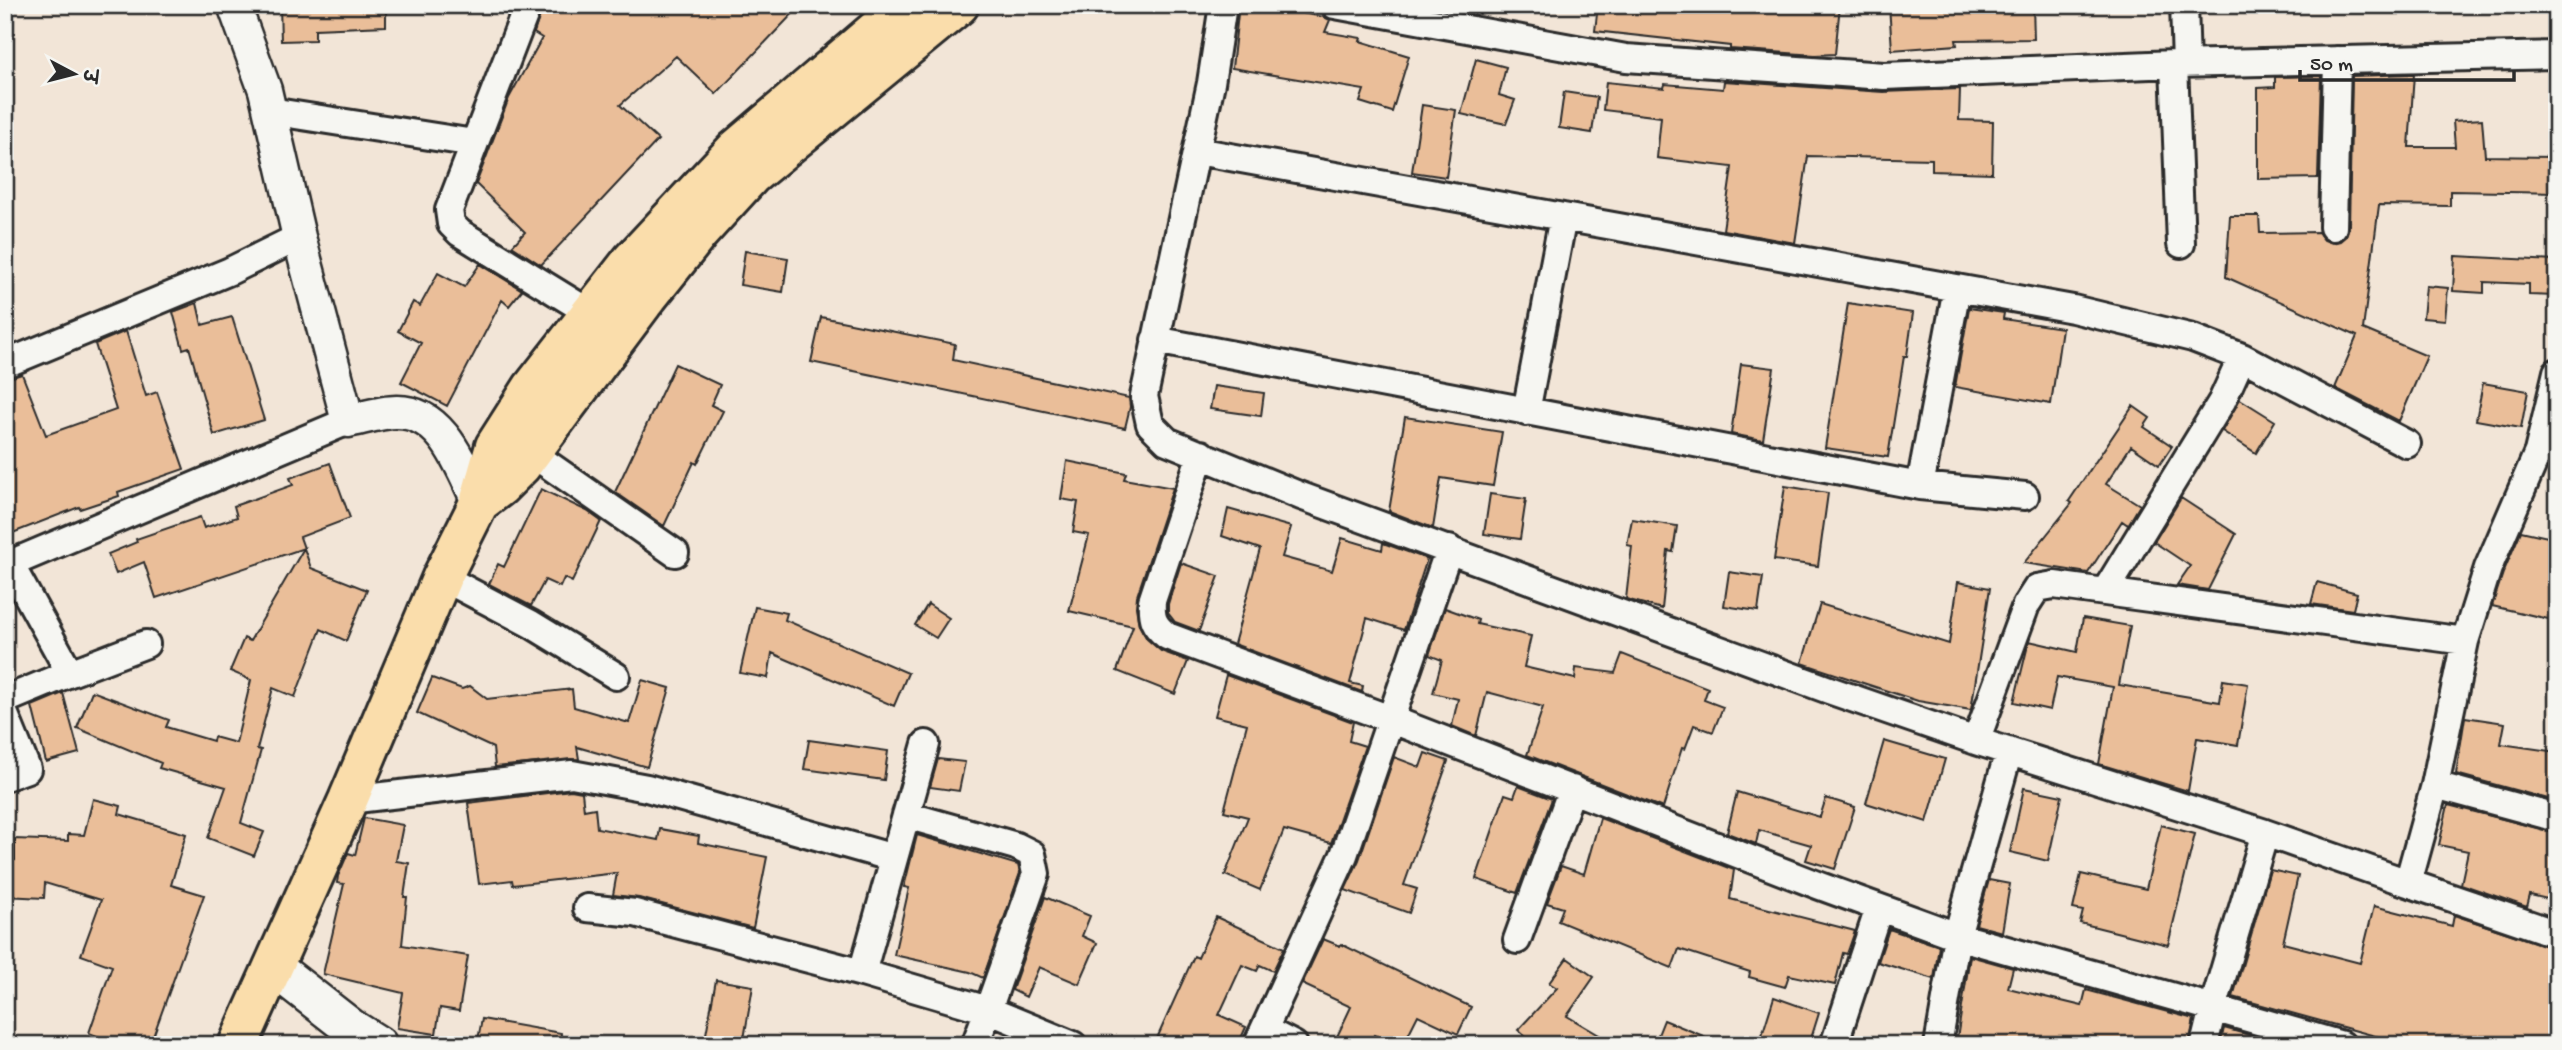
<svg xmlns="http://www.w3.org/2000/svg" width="2562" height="1050" font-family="'Gochi Hand','Playpen Sans Deva',sans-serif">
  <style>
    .building { fill: #eabe99; stroke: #2b2b2b; stroke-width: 2 }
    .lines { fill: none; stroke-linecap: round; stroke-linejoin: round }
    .minor-casing { stroke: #2b2b2b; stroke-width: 32 }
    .tertiary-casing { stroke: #2b2b2b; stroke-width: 37 }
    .secondary-casing { stroke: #2b2b2b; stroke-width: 42 }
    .primary-casing { stroke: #2b2b2b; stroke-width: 44 }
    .minor { stroke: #f6f6f2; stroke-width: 26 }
    .tertiary { stroke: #f6f6f2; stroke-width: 32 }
    .secondary { stroke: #f6f6f2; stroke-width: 37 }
    .primary { stroke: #faddab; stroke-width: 38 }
  </style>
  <rect width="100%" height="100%" fill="#f2e5d7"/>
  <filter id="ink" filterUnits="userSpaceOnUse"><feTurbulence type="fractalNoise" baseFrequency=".0143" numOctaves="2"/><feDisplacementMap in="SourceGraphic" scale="14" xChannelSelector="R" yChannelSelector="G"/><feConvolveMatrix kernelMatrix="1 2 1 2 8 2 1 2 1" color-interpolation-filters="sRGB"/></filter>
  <g filter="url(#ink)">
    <path class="building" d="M 280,5 L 386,5 L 386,26 L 315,29 L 315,40 L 281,41 Z
      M 543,5 L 801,5 L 716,94 L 676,56 L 620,105 L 658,140 L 541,265 L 512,246 L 525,232 L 476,184 L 509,98 L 542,38 L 534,33 Z
      M 1239,5 L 1256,5 L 1324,17 L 1330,20 L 1325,32 L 1361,38 L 1360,41 L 1409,56 L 1392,112 L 1360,102 L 1364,90 L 1232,68 Z
      M 1598,5 L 1840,5 L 1835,54 L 1815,55 L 1730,49 L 1730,46 L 1595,31 Z
      M 1889,5 L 2033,5 L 2034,39 L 1956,40 L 1957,45 L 1892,50 Z
      M 1476,59 L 1506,67 L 1499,95 L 1515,100 L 1506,124 L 1461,114 Z
      M 2414,74 L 2409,147 L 2455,147 L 2453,121 L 2482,119 L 2485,156 L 2557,157 L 2557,193 L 2450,191 L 2450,206 L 2379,205 L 2363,329 L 2427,356 L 2399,421 L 2335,388 L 2357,336 L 2226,277 L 2230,216 L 2259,216 L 2260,233 L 2318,232 L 2324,240 L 2332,243 L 2340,241 L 2346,236 L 2349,227 L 2352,76 Z
      M 2321,76 L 2318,178 L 2258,179 L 2258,88 L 2275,87 L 2275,77 Z
      M 1724,81 L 1883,92 L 1960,89 L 1959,120 L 1993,121 L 1992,173 L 1932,171 L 1932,159 L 1808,156 L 1795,243 L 1723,230 L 1732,167 L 1657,158 L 1661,117 L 1603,110 L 1606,82 L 1664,88 L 1665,84 L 1723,89 Z
      M 1564,92 L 1597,97 L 1592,133 L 1559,128 Z
      M 1422,105 L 1456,110 L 1446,177 L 1412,172 Z
      M 745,251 L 788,258 L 783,292 L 740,285 Z
      M 2455,256 L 2555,261 L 2554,296 L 2529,295 L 2529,284 L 2484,282 L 2484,293 L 2453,291 Z
      M 480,264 L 522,290 L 509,306 L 502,300 L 447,406 L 401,382 L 421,343 L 398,331 L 413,302 L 420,306 L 438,273 L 464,287 Z
      M 2426,286 L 2448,288 L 2445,320 L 2423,318 Z
      M 197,303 L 202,325 L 232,317 L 264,420 L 214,435 L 189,347 L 183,349 L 173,312 Z
      M 1848,303 L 1913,313 L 1907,356 L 1904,356 L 1888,457 L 1825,448 Z
      M 1969,308 L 2004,313 L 2003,319 L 2062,328 L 2051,404 L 1955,387 Z
      M 821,317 L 955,344 L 953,360 L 1129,398 L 1130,407 L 1125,428 L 811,362 Z
      M 126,331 L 146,396 L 157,392 L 184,469 L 118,492 L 119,496 L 80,509 L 79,507 L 5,536 L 5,379 L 22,374 L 46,435 L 116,410 L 95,344 Z
      M 675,364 L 720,385 L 711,405 L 723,411 L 697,464 L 694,462 L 664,526 L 615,492 Z
      M 1741,364 L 1774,368 L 1763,440 L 1731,434 Z
      M 2483,383 L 2528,391 L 2521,428 L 2476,420 Z
      M 1214,386 L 1264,393 L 1261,416 L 1210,409 Z
      M 2240,399 L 2275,421 L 2256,453 L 2222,431 Z
      M 2133,406 L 2150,418 L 2144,427 L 2172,446 L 2159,465 L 2131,446 L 2106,484 L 2140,505 L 2128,525 L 2122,521 L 2088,573 L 2024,563 L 2072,503 L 2069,501 Z
      M 1405,417 L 1502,432 L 1493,486 L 1441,478 L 1433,528 L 1389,511 Z
      M 1067,461 L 1126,473 L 1124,479 L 1173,488 L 1137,596 L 1136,607 L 1139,625 L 1147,639 L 1161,651 L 1188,661 L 1175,694 L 1117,671 L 1133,626 L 1069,611 L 1089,535 L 1073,532 L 1078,502 L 1061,499 Z
      M 330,463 L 350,518 L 300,537 L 311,568 L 367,590 L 346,641 L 321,629 L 295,697 L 273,688 L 257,749 L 261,750 L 241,823 L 264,832 L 254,856 L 208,838 L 226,787 L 159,768 L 161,763 L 77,728 L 92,691 L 169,720 L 166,727 L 213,741 L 214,737 L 236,743 L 251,680 L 230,671 L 244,638 L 250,641 L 304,548 L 156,598 L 144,562 L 116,574 L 108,554 L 137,542 L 136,539 L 200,517 L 204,528 L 237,517 L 234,506 L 293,485 L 290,478 Z
      M 1785,486 L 1828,493 L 1818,566 L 1774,560 Z
      M 541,489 L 587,511 L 601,521 L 572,582 L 564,578 L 560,587 L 545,580 L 531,606 L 489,584 L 498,564 L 504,567 Z
      M 1490,494 L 1526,499 L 1520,539 L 1484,534 Z
      M 2181,498 L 2236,534 L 2208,590 L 2177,585 L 2190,566 L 2154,542 Z
      M 1228,509 L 1291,527 L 1282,557 L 1332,571 L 1342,538 L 1382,550 L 1383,543 L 1427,559 L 1404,630 L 1367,618 L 1350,683 L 1363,686 L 1362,692 L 1234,644 L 1260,549 L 1222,536 Z
      M 1632,519 L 1677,526 L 1673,552 L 1668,551 L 1662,609 L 1626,599 L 1632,546 L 1627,545 Z
      M 2521,531 L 2557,539 L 2557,621 L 2492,606 L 2503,573 Z
      M 1181,563 L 1219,576 L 1199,631 L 1175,622 L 1168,613 L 1168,604 Z
      M 1729,572 L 1763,577 L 1758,611 L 1724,606 Z
      M 1958,582 L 1990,588 L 1971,710 L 1918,701 L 1802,663 L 1820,604 L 1949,644 Z
      M 2317,582 L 2357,593 L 2353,610 L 2311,604 Z
      M 928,604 L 949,618 L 936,638 L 915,625 Z
      M 755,607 L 787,613 L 785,620 L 908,673 L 894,706 L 772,653 L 768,678 L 740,673 Z
      M 1445,608 L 1478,620 L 1477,624 L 1531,636 L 1524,667 L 1575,679 L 1576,668 L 1615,673 L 1622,654 L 1708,688 L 1704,700 L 1723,707 L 1713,732 L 1694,725 L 1685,749 L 1682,748 L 1663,808 L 1527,755 L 1543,707 L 1487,692 L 1476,736 L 1452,726 L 1458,699 L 1433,693 L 1442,660 L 1429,655 Z
      M 2083,618 L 2130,626 L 2119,685 L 2220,702 L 2223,680 L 2248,684 L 2238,745 L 2197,738 L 2188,791 L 2099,764 L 2113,687 L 2057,677 L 2050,710 L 2014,702 L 2029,641 L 2077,652 Z
      M 1226,675 L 1353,722 L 1349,741 L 1365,746 L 1331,843 L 1284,830 L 1260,890 L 1225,875 L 1248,817 L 1224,811 L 1247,724 L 1215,716 Z
      M 432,678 L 462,689 L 470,686 L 487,699 L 572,689 L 574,707 L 629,723 L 642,680 L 670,688 L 647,767 L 577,747 L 579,759 L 495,767 L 493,748 L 417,713 Z
      M 63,693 L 79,753 L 46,762 L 32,706 Z
      M 2465,717 L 2505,723 L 2501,744 L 2557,752 L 2552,800 L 2456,774 Z
      M 809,740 L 888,751 L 884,780 L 804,769 Z
      M 1884,741 L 1945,759 L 1927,822 L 1866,803 Z
      M 1425,753 L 1448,761 L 1404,885 L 1417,889 L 1409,913 L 1345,890 L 1359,860 L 1394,757 L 1420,767 Z
      M 938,759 L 965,762 L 959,791 L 930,787 Z
      M 1518,786 L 1552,799 L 1517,893 L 1476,879 L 1505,794 L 1514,797 Z
      M 2024,788 L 2062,796 L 2048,861 L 2010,852 Z
      M 571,790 L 582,792 L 584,810 L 595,808 L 597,828 L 658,840 L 660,829 L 699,836 L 698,843 L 767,857 L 753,928 L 639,898 L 613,895 L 617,873 L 513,885 L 512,880 L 479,884 L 468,803 Z
      M 1737,792 L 1820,817 L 1826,798 L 1855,807 L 1835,869 L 1806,860 L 1811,845 L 1759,830 L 1756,844 L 1727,833 Z
      M 93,799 L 121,806 L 119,814 L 186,834 L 171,885 L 204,895 L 150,1045 L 121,1045 L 89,1033 L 112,966 L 81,955 L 101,900 L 45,883 L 44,898 L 5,896 L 7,859 L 15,860 L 15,839 L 68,841 L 68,834 L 84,835 Z
      M 2448,805 L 2557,833 L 2557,901 L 2530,895 L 2527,907 L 2461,884 L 2468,851 L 2439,845 Z
      M 364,818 L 403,825 L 396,861 L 409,863 L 404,897 L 407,897 L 402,945 L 468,956 L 459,1011 L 440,1008 L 436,1034 L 397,1028 L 403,993 L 323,974 L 344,884 L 337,883 L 338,876 L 348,853 L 355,855 Z
      M 1600,818 L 1734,870 L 1730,899 L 1855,931 L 1847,954 L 1843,953 L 1835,985 L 1789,975 L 1785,987 L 1749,977 L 1750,972 L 1679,949 L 1672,968 L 1558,921 L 1563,908 L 1547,903 L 1561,866 L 1584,874 Z
      M 2161,825 L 2195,834 L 2168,945 L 2080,923 L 2083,911 L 2073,909 L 2081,874 L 2146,889 Z
      M 917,835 L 1018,865 L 1020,873 L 983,978 L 970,972 L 894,955 L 909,888 L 904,887 Z
      M 2270,870 L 2298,876 L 2283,943 L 2360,963 L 2374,906 L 2452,926 L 2454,915 L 2556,949 L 2547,979 L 2557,982 L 2557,1045 L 2408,1045 L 2233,997 Z
      M 1989,880 L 2010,884 L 2002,932 L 1976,925 Z
      M 1045,897 L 1090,916 L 1082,936 L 1097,943 L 1079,984 L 1039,967 L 1026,997 L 1012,990 Z
      M 1216,917 L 1284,948 L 1273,971 L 1260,965 L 1257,971 L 1242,965 L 1219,1015 L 1246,1027 L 1238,1045 L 1154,1045 L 1194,956 L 1198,958 Z
      M 1889,929 L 1939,946 L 1934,979 L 1878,962 Z
      M 1323,939 L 1340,946 L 1341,944 L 1471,1007 L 1458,1034 L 1418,1015 L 1403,1045 L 1394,1045 L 1374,1035 L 1369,1045 L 1333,1045 L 1351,1007 L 1302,984 Z
      M 1970,956 L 2013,968 L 2008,988 L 2082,1006 L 2086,990 L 2194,1019 L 2189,1045 L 1956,1045 Z
      M 1567,958 L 1594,977 L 1567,1016 L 1616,1045 L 1535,1045 L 1518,1030 L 1557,988 L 1549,983 Z
      M 716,980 L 753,986 L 743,1045 L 704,1045 Z
      M 1774,997 L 1819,1013 L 1809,1045 L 1759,1045 Z
      M 482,1019 L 561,1033 L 560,1045 L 477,1045 Z
      M 1664,1020 L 1723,1044 L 1723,1045 L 1654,1045 Z
      M 2224,1028 L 2284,1045 L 2220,1045 Z"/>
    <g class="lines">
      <defs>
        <path id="minor" d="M 528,5 L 449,210 L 451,224 L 460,233 L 590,313
          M 1223,5 L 1211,83 L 1144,396 L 1150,424 L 1167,441 L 1301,496 L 1829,690 L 1976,741 L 2265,833 L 2408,883 L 2435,785 L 2465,641 L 2488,568 L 2538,452 L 2557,372
          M 1335,5 L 1626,58 L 1884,76 L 2174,64 L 2557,55
          M 2184,5 L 2186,64
          M 2174,64 L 2181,244
          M 270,111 L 474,143
          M 1197,151 L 2073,309 L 2193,338 L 2242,357 L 2222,401 L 2105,592 L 2054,585 L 2037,588 L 2026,605 L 1976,741
          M 2333,227 L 2337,60
          M 1155,340 L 1920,486 L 2025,496
          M 2242,357 L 2407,444
          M 5,364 L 230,271 L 299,237
          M 1526,412 L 1563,217
          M 530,452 L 675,553
          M 1201,454 L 1152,601 C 1151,618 1153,625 1167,636 L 1390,719 L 1820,886 L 1957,936 L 2213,1008 L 2265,833
          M 1920,486 L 1957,288
          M 5,566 L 348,421
          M 442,577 L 531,624 L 616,676
          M 2105,592 L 2465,641
          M 70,673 L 146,644
          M 5,700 L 70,673 L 10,564
          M 5,715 L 27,769 L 5,777
          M 2435,785 L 2557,818
          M 348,800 L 572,774 L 647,788 L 894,858
          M 906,815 L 1016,846 L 1032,854 L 1036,874 L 988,1010 L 862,973 L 926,744
          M 2408,883 L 2557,934
          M 587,908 L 635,913 L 862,973
          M 1517,940 L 1572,789
          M 1265,1030 L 1294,1045
          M 975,1045 L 988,1010 L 1073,1045
          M 1257,1045 L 1344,855 L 1449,549
          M 1834,1045 L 1879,908
          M 1938,1045 L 1957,936 L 2009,751
          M 2204,1045 L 2213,1008 L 2342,1045"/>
        <path id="tertiary" d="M 234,5 L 265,90 L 299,237 L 348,421 C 363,418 381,412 396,412 C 444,411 462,469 479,503"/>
        <path id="secondary" d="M 273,967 L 351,1028 L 378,1045"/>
        <path id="primary" d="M 479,503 L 500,487 L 521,466 L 643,303 L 699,233 L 752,175 L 959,5
          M 238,1045 L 348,800 L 442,577 L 479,503 L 495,446 L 532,388 L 632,260 L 735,150 L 905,5"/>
      </defs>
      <use href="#minor" class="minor-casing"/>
      <use href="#tertiary" class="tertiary-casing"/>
      <use href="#secondary" class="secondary-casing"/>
      <use href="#primary" class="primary-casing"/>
      <use href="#minor" class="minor"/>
      <use href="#tertiary" class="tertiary"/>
      <use href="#secondary" class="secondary"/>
      <use href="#primary" class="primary"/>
    </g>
  </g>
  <rect width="2562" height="1050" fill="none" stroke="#f6f6f2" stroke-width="28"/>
  <rect x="14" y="14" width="2534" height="1022" fill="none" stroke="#2b2b2b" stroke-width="2.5" filter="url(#ink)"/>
  <g transform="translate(74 74) rotate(97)" stroke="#f6f6f2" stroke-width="5" paint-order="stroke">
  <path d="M0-5L12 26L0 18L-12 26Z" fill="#2b2b2b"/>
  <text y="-10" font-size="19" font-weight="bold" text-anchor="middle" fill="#2b2b2b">उ</text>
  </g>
  <path d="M2300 70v10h214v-10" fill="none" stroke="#2b2b2b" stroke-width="3.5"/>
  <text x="2310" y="70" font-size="21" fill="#2b2b2b" stroke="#f6f6f2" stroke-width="5" paint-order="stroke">50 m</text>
</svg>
